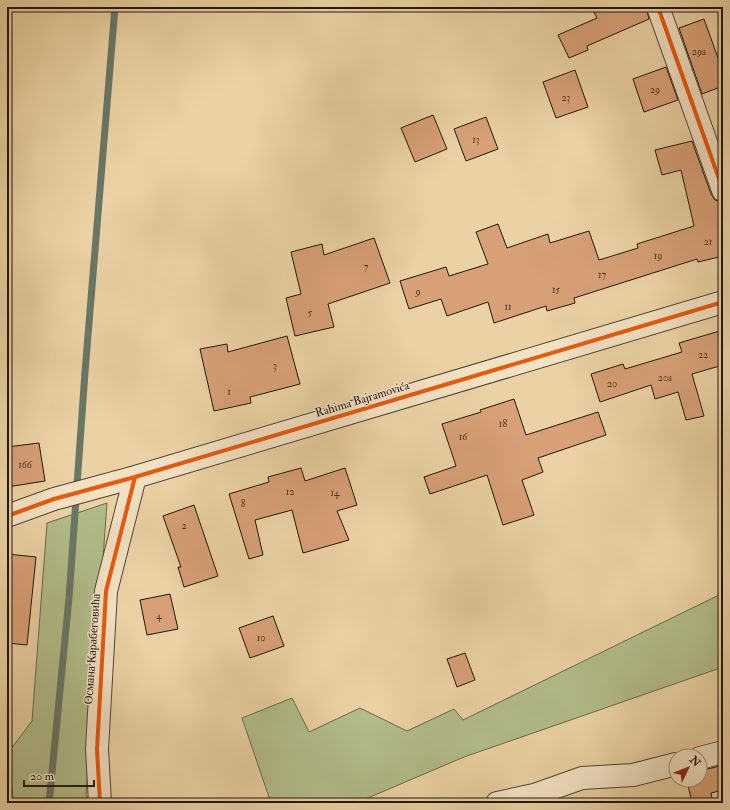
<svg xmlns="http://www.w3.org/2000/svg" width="730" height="810" font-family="'IM FELL Double Pica',serif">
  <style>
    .green { fill: #b2bd8a; stroke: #696a4c }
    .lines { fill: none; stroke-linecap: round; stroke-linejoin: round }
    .stream { stroke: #697767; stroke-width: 7 }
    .building { fill: #d8a077; stroke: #20160f }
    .minor-casing { stroke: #534534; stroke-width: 24 }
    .minor { stroke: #f2e2c4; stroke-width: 22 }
    .cycleway-casing { stroke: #f2e2c4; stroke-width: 6 }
    .cycleway { stroke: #e8590c; stroke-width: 4 }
    .labels { text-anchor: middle; stroke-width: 3; stroke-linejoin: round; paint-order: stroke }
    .number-label { font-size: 10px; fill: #4e3829 }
    .street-label { font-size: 12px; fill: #20160f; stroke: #f2e2c4 }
  </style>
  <rect width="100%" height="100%" fill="#ebd2a4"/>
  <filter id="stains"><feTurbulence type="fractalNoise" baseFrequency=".005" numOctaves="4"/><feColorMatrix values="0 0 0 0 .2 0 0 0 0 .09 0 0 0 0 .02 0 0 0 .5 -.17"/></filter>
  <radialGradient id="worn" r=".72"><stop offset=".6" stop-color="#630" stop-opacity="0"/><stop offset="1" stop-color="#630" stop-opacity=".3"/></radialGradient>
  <path class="green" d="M 107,503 L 86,794 L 89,803 L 14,803 L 7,754 L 32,721 L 47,523 Z
    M 721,594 L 723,602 L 723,667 L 464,757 L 356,803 L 271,803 L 242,718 L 292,698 L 309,732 L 360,708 L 407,731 L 454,709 L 463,720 Z"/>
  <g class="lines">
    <path class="stream" d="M 49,803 L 69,598 L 85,372 L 115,7"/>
  </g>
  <path class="building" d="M 604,7 L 646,7 L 649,19 L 587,46 L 588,50 L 569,58 L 558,35 L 597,18 L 594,12 Z
    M 704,19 L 723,72 L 723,86 L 702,94 L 679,28 Z
    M 666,67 L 678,100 L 644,112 L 633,79 Z
    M 575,70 L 588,107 L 556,118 L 543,82 Z
    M 433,115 L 447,149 L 415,162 L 401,128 Z
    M 486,117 L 498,149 L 466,161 L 454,129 Z
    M 692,141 L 711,194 L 715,200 L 723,202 L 723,256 L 698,262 L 697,259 L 574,298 L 575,303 L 547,311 L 546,306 L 494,323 L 488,302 L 447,316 L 441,299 L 409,309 L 400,281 L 446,267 L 449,276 L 488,264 L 476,232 L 498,224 L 507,248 L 548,234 L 550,243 L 589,231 L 599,260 L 638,248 L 637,244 L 694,226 L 681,170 L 662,175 L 655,150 Z
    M 374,238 L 390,283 L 328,304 L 334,327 L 295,336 L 286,298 L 301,294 L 291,252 L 322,244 L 324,255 Z
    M 723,330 L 723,365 L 692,374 L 704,416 L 686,420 L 678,392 L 655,399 L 651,385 L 600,402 L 591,374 L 623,364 L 625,369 L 682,352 L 679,343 Z
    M 287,336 L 300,384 L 250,397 L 251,403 L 214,411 L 200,349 L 227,344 L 228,352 Z
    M 514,399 L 526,435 L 598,412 L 606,435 L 538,458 L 543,472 L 522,480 L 534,515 L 503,525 L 487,475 L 430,494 L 424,477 L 456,466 L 442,424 L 481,412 L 480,410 Z
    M 39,443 L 45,481 L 7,487 L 7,447 Z
    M 301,468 L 305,481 L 345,468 L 357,505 L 337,511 L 349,540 L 303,553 L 292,510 L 255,520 L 263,555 L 249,559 L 229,494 L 269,482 L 268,477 Z
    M 194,505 L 218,576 L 184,587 L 178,567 L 181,567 L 163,516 Z
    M 7,554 L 36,557 L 27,645 L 7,643 Z
    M 170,594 L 178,629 L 147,635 L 140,600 Z
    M 273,616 L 284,646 L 250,658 L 239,628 Z
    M 465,653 L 475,680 L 457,687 L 447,659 Z
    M 723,765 L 723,790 L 711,793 L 713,803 L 692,803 L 688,785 L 700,782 L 700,771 Z"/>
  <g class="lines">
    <defs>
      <path id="minor" d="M 658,7 L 723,190
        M 7,516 L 54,499 L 135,477 L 723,302
        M 700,758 L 723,752
        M 100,803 L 97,749 L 106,591 L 135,477
        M 497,803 L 534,795 L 582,778 L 633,775 L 676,764"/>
    </defs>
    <use href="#minor" class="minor-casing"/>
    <use href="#minor" class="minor"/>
    <defs>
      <path id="cycleway" d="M 658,7 L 723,190
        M 7,516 L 54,499 L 135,477 L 723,302
        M 100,803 L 97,749 L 106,591 L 135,477"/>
    </defs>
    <use href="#cycleway" class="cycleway-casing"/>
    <use href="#cycleway" class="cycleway"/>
  </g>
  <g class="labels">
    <g class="number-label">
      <text x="699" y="55">29a</text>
      <text x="655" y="93">29</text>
      <text x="566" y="101">23</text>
      <text x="476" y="143">13</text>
      <text x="708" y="245">21</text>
      <text x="658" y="259">19</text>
      <text x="366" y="270">7</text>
      <text x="602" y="278">17</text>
      <text x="556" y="293">15</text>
      <text x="418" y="295">9</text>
      <text x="508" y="310">11</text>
      <text x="310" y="316">5</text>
      <text x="703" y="358">22</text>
      <text x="275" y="369">3</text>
      <text x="665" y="381">20a</text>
      <text x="612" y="387">20</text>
      <text x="229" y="395">1</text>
      <text x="503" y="427">18</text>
      <text x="463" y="440">16</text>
      <text x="25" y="468">166</text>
      <text x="290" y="495">12</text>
      <text x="335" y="496">14</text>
      <text x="243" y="507">8</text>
      <text x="184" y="529">2</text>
      <text x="159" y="619">4</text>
      <text x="261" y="641">10</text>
    </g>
    <g class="street-label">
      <text transform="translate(362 399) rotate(-17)" y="4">Rahima Bajramovića</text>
      <text transform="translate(92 649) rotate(-86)" y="4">Османа Карабеговића</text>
    </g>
  </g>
  <rect width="730" height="810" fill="none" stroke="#ebd2a4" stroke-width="24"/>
  <rect x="8" y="8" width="714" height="794" fill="none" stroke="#20160f" stroke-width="2"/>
  <rect x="12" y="12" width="706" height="786" fill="none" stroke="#20160f"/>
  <g transform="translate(688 768) rotate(47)"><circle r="19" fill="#f2e2c4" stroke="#9e907c"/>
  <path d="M0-3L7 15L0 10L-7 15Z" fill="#8f2418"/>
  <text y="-6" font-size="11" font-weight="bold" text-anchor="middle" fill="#20160f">N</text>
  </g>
  <path d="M24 780v6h70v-6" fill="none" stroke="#20160f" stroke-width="2"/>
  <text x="30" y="780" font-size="12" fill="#20160f" stroke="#f2e2c4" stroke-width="3" paint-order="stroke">20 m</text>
  <rect width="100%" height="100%" filter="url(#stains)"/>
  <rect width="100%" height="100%" fill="url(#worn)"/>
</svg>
